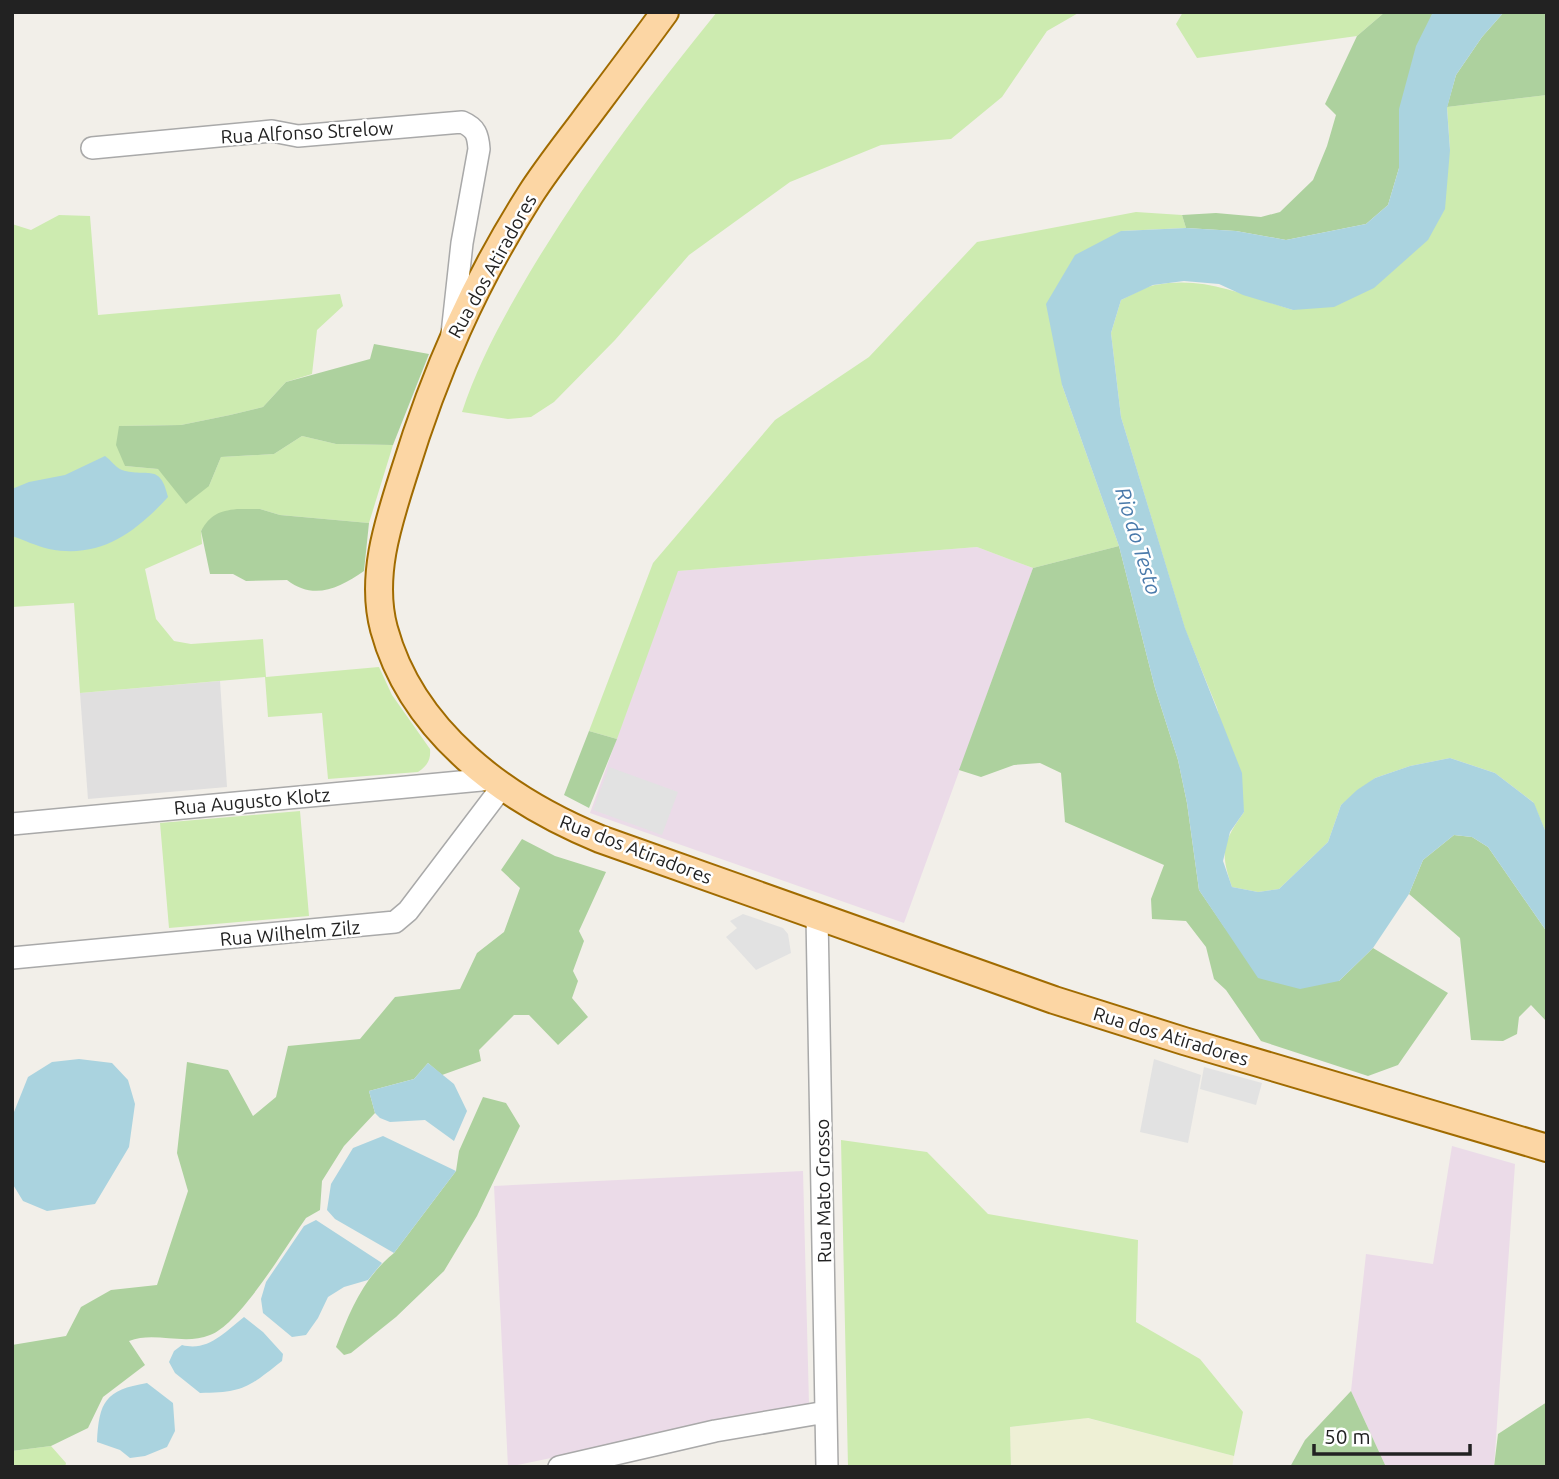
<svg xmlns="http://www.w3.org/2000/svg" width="1559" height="1479" font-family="Ubuntu,sans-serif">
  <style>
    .residential { fill: #e0dfdf }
    .industrial { fill: #ebdbe8 }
    .farmland { fill: #eef0d5 }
    .grass { fill: #cdebb0 }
    .forest { fill: #add19e }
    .parking { fill: #e2e2e2 }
    .water { fill: #aad3df }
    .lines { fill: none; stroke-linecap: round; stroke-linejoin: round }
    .minor-casing { stroke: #a9a9a9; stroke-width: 24 }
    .major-casing { stroke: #a06b00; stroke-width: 30 }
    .minor { stroke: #fff; stroke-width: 21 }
    .major { stroke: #fcd6a4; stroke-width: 26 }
    .labels { text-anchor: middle; stroke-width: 5; stroke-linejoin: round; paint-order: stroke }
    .street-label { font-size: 19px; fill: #222; stroke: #fff }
    .water-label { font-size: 21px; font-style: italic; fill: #4a7aab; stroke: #fff }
  </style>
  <rect width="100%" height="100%" fill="#f2efe9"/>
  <path class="residential" d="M 220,681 L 227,787 L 88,799 L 80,693 Z"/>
  <path class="industrial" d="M 977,547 L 1033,568 L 904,923 L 590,813 L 677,571 Z
    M 1452,1146 L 1515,1164 L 1494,1467 L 1386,1467 L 1351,1391 L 1366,1254 L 1433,1264 Z
    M 803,1171 L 809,1404 L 508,1467 L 494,1186 Z"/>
  <path class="farmland" d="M 1087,1418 L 1234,1456 L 1232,1467 L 1011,1467 L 1010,1427 Z"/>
  <path class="grass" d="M 717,12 L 1080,12 L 1047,31 L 1002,97 L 951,139 L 881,145 L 790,182 L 689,255 L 615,340 L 554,402 L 531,417 L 508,419 L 462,412 C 478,363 504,316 530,272 C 585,180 649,96 717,12 Z
    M 1183,12 L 1385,12 L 1357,36 L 1197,58 L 1176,24 Z
    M 1547,95 L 1547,835 L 1533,802 L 1495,773 L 1450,758 L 1410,766 L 1375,778 L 1341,805 L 1328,842 L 1279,889 L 1258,892 L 1232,887 C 1220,852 1222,843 1244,812 L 1217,708 L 1185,629 L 1121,417 L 1111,333 L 1121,300 C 1132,295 1144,287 1155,285 C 1205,275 1246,296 1293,310 L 1450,150 L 1447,107 Z
    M 1136,212 L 1182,215 L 1186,228 L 1121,231 L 1062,385 L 1119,546 L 1033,568 L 977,547 L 678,571 L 617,739 L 589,731 L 653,563 L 775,420 L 869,357 L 977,242 Z
    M 59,215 L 90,216 L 98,315 L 340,294 L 343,306 L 317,330 L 312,374 L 286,382 L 263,407 L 230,415 L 181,425 L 120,426 L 125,466 L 158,469 L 209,486 L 221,457 L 274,454 L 302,436 L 336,444 L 393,445 L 369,523 L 280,515 L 260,509 L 201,530 L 202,544 L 145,569 L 156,619 L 174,641 L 191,644 L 263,639 L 266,677 L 379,667 L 392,695 L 430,749 C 431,760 427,766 418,772 L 328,779 L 322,713 L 268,717 L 265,677 L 80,693 L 74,603 L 12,607 L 12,224 L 31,230 Z
    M 300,811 L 309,916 L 169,928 L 160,823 Z
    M 841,1140 L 927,1152 L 988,1214 L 1138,1240 L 1136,1322 L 1200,1359 L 1243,1412 L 1234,1456 L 1088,1418 L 1010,1427 L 1011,1467 L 848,1467 Z
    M 51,1446 L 66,1463 L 65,1467 L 12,1467 L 12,1451 Z"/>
  <path class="forest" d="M 1385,12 L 1433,12 L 1400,109 L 1399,168 L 1388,205 L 1366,224 L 1286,240 L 1236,231 L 1186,228 L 1182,215 L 1216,213 L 1261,217 L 1280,212 L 1313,180 L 1327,146 L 1336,115 L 1325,104 L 1357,36 Z
    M 1504,12 L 1547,12 L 1547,95 L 1447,107 L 1456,75 L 1482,37 Z
    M 374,344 L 429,354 L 393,445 L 336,444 L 302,436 L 274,454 L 221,457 L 209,486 L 186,504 L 158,469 L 125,466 L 116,445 L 119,426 L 181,425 L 230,415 L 263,407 L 286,382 L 370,359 Z
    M 237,509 L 260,509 L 280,515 L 369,523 L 364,571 C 339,588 314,601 287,580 L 246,581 L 233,574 L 210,574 L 201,531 C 210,515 219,511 237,509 Z
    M 1119,546 L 1155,688 L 1178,760 L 1187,803 L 1199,890 L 1225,928 L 1339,981 L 1373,948 L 1448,993 L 1398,1065 L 1368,1076 L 1261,1041 L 1226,990 L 1214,979 L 1206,947 L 1186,921 L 1152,919 L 1151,899 L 1164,865 L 1065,822 L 1061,773 L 1040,763 L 1014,765 L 981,777 L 959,770 L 1033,568 Z
    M 589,731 L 617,739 L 589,808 L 564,795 Z
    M 1454,835 L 1472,837 L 1488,847 L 1547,932 L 1547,1022 L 1531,1005 L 1519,1017 L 1517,1034 L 1503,1041 L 1471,1040 L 1460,938 L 1409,894 L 1423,860 Z
    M 522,839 L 555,856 L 606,872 L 579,931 L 584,941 L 573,971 L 578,981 L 572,998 L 588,1017 L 558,1045 L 529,1015 L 514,1015 L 479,1050 L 481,1061 L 442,1075 L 428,1063 L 414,1079 L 369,1091 L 375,1113 L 344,1146 L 322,1181 L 320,1210 L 306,1218 C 286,1246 240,1324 210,1335 C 184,1346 155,1331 129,1341 L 145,1365 L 103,1397 L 88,1428 L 51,1446 L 12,1451 L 12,1345 L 66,1336 L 81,1307 L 111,1290 L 157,1285 L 188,1191 L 177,1153 L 187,1062 L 228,1070 L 253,1116 L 276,1097 L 288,1046 L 360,1039 L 395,997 L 460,989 L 477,953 L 504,932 L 520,888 L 501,870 Z
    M 483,1097 L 506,1103 L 520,1126 L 477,1216 L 444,1271 L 396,1317 L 351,1353 L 344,1355 L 336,1347 C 350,1311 363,1278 394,1253 L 456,1171 L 459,1151 Z
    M 1351,1391 L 1386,1467 L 1290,1467 L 1305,1440 Z
    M 1547,1402 L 1547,1467 L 1494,1467 L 1498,1434 Z"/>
  <path class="parking" d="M 609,767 L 678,792 L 662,835 L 593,810 Z
    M 743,914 L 783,928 L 788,934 L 791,953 L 756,970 L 726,937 L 737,928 L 730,921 Z
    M 1154,1059 L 1201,1075 L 1188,1143 L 1140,1132 Z
    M 1204,1067 L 1262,1083 L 1256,1105 L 1200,1089 Z"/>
  <path class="water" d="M 1433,12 L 1504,12 L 1482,37 L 1456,75 L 1447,108 L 1450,150 L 1445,209 L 1428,240 L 1374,288 L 1334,307 L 1293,310 L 1243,295 L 1219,284 L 1184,281 L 1153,285 L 1121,300 L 1111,333 L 1121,417 L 1185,628 L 1242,773 L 1244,812 L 1230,832 L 1223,861 L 1232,887 L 1258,892 L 1279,889 L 1328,842 L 1341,805 L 1357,790 L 1375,778 L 1410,766 L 1450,758 L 1495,773 L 1534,803 L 1547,835 L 1547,932 L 1488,847 L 1472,837 L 1454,835 L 1423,860 L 1409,894 L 1373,948 L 1339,981 L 1300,989 L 1258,978 L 1199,890 L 1187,803 L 1178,760 L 1155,688 L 1119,546 L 1062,385 L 1046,304 L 1075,255 L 1121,231 L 1186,228 L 1236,231 L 1286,240 L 1366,224 L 1388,205 L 1399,168 L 1399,109 L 1416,46 Z
    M 105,456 C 111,460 116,468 122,470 C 148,478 160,462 168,497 C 135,533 100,559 49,549 C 36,546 24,540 12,536 L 12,489 L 29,482 L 65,475 Z
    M 79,1059 L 112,1063 L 128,1080 L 135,1104 L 129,1147 L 95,1204 L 47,1211 L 23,1201 L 12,1183 L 12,1117 L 28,1077 L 52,1062 Z
    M 428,1063 L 454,1084 L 467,1111 L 454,1141 L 425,1120 L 390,1122 L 380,1118 L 375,1113 L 369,1091 L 414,1079 Z
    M 383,1136 L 456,1171 L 394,1253 L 335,1219 L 327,1210 L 331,1184 L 353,1148 Z
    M 316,1220 L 382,1263 L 368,1280 L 344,1287 L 328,1297 L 318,1318 L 306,1335 L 292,1337 L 263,1313 L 261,1299 L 266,1282 L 304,1226 Z
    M 244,1317 L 263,1332 L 283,1354 L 282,1361 C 249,1387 243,1393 200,1393 L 175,1373 L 169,1362 L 174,1351 L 182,1345 C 208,1352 225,1332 244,1317 Z
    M 147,1383 L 173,1403 L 175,1431 L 167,1447 L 145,1456 L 130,1458 L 120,1450 L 97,1442 C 99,1402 105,1390 147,1383 Z"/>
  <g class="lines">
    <defs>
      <path id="minor" d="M 92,148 L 272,131 L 298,136 L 462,122 C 476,128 478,135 479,149 L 462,243 L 452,334
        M 12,824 L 492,779
        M 817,916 L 827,1467
        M 12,958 L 395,922 L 408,911 L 502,787
        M 559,1467 L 715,1431 L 826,1412"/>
      <path id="major" d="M 665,12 C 638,49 610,86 583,122 C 565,146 546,170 530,195 C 473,285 435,372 404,473 C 388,523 370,577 384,629 C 412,732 505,800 600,839 L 1054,1000 L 1184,1041 L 1547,1148"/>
    </defs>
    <use href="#minor" class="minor-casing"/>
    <use href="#major" class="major-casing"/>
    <use href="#minor" class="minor"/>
    <use href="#major" class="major"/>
  </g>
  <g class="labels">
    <g class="street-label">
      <text transform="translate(307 132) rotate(-3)" y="7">Rua Alfonso Strelow</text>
      <text transform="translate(492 266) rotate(-61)" y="7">Rua dos Atiradores</text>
      <text transform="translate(252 801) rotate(-5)" y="7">Rua Augusto Klotz</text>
      <text transform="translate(636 849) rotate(21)" y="7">Rua dos Atiradores</text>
      <text transform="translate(290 933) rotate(-5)" y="7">Rua Wilhelm Zilz</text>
      <text transform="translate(1171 1036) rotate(17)" y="7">Rua dos Atiradores</text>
      <text transform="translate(823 1191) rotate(-91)" y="7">Rua Mato Grosso</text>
    </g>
    <g class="water-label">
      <text transform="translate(1138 541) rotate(73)" y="7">Rio do Testo</text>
    </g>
  </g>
  <rect width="1559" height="1479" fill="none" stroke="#222222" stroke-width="28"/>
  <path d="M1314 1444v10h156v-10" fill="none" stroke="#222222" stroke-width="3.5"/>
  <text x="1324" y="1444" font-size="21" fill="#222222" stroke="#ffffff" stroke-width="5" paint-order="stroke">50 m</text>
</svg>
